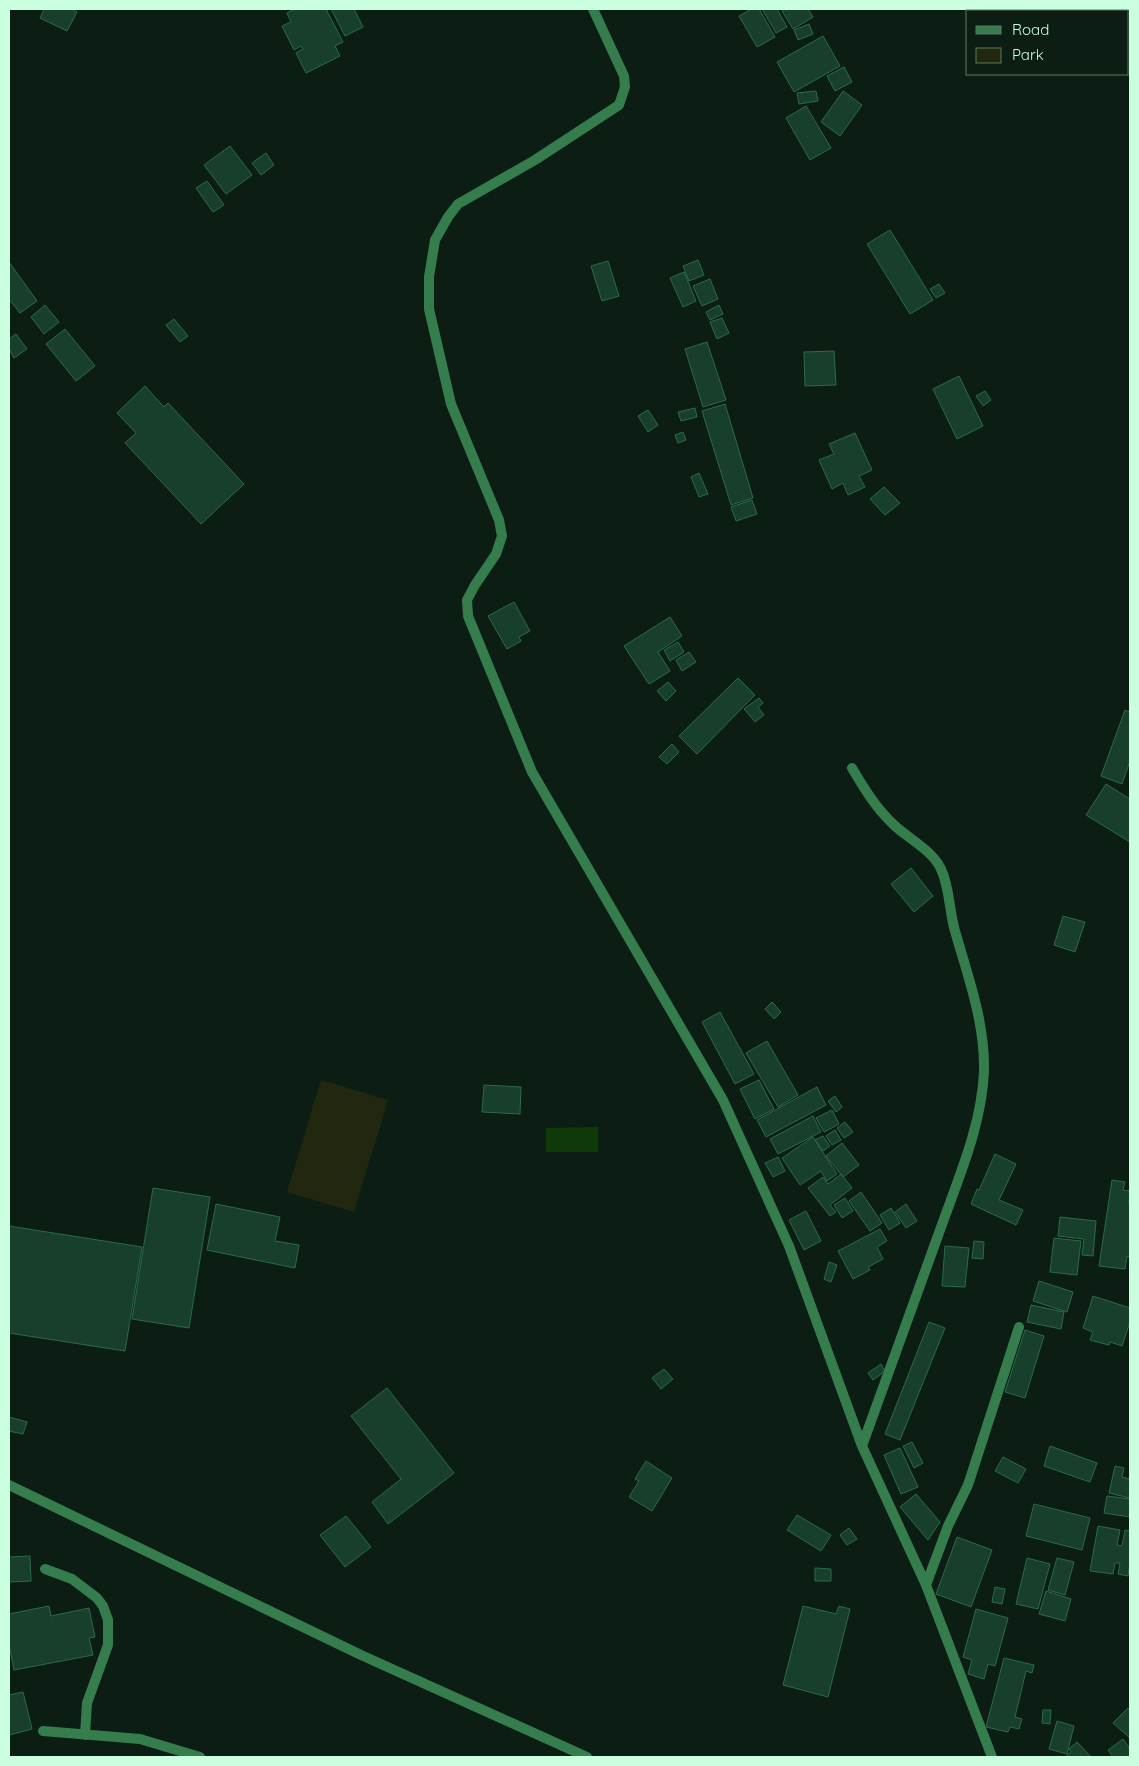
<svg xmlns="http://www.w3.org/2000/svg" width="1139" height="1766" font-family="Quicksand,sans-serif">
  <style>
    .green { fill: #22280f }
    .water { fill: #0d3a08 }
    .building { fill: #183f2b; stroke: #2a6b49 }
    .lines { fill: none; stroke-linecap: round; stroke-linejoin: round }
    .minor { stroke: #367d4d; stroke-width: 10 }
  </style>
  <rect width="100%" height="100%" fill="#0c1e14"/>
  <path class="green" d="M 321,1080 L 388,1100 L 354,1212 L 287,1192 Z"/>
  <path class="water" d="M 598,1127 L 598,1152 L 546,1152 L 546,1128 Z"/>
  <path class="building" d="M 44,9 L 71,9 L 77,12 L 67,31 L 40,18 Z
    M 295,9 L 326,9 L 343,42 L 335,46 L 340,56 L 306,73 L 296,53 L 303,49 L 301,46 L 294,50 L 282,26 L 291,22 L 287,13 Z
    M 331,9 L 354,9 L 363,27 L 345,36 Z
    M 752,9 L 759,9 L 775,37 L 757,47 L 739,16 Z
    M 762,9 L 777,9 L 787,27 L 776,33 Z
    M 786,9 L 808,9 L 813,17 L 793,29 L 782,11 Z
    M 809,24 L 813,34 L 798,40 L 794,30 Z
    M 823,36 L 840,66 L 794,92 L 777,62 Z
    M 844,67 L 852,82 L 835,91 L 827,76 Z
    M 816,91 L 818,101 L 799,104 L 797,93 Z
    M 843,91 L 862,105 L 840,136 L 821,122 Z
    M 806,106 L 831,148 L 810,160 L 786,118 Z
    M 230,146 L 252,175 L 226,194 L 204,165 Z
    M 266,153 L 274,165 L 261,175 L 252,163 Z
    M 207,181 L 224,205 L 213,212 L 196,188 Z
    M 890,230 L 933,300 L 910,314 L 867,244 Z
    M 698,260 L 704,275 L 689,281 L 683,266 Z
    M 608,261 L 619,296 L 602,301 L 591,266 Z
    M 9,262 L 37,301 L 20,313 L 9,299 Z
    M 684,272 L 696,301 L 683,307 L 670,278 Z
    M 710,279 L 718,299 L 702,306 L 693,286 Z
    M 939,284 L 945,293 L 936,298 L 930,289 Z
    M 45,305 L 59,322 L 44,334 L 31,317 Z
    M 719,305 L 723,314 L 710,320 L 706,312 Z
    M 722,318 L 729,333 L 717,339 L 710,322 Z
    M 174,319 L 188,336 L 180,342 L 166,325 Z
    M 65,329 L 95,366 L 76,381 L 46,344 Z
    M 16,334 L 27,349 L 14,358 L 9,349 L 9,339 Z
    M 707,342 L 726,400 L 703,407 L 685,349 Z
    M 834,351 L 836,385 L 805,386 L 804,352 Z
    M 959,376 L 983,426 L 957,439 L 933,389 Z
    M 145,386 L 164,407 L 168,403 L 244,484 L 201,524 L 125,443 L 136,433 L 117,413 Z
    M 985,391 L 991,400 L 983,406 L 976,396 Z
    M 725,404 L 753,498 L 731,505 L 702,411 Z
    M 695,408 L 697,417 L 681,421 L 678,412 Z
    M 648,410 L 658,425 L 648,432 L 638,416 Z
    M 683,432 L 686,440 L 678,443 L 675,435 Z
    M 855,433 L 872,470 L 859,476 L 865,487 L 848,495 L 843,483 L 832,489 L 819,460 L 834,454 L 829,444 Z
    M 699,473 L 708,494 L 699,497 L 691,477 Z
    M 884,487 L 900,503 L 885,515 L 870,499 Z
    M 752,500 L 757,514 L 736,521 L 731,507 Z
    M 514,602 L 530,631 L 519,637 L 521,641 L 507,649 L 488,616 Z
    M 670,617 L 682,636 L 658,652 L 670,671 L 649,684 L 624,646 Z
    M 678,642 L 684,652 L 670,661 L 664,650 Z
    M 689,652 L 696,662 L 682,671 L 676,660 Z
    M 738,678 L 755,695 L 697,754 L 679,736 Z
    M 668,682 L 676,691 L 666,701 L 657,691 Z
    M 759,698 L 763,703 L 758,707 L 764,715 L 755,722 L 744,709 Z
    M 1125,710 L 1130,712 L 1130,761 L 1122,784 L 1101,776 Z
    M 672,744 L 679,752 L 667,764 L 659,757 Z
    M 1106,784 L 1130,799 L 1130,842 L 1086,815 Z
    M 911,868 L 933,896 L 914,912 L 891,884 Z
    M 1063,916 L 1085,922 L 1075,952 L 1054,945 Z
    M 772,1002 L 781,1012 L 774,1019 L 765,1009 Z
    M 720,1012 L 754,1074 L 735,1084 L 702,1022 Z
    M 767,1041 L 798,1095 L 778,1107 L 746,1053 Z
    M 759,1080 L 774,1109 L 755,1119 L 740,1089 Z
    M 484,1085 L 521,1087 L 520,1114 L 482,1112 Z
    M 817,1087 L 826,1105 L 766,1137 L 757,1120 Z
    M 835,1096 L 842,1107 L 836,1112 L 828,1101 Z
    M 832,1110 L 839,1124 L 824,1132 L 816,1118 Z
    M 813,1116 L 821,1132 L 778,1154 L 770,1139 Z
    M 845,1122 L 853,1132 L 844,1138 L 837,1128 Z
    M 835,1130 L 841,1140 L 832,1145 L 826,1136 Z
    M 823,1136 L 830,1146 L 823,1151 L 815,1140 Z
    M 813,1137 L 837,1174 L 827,1181 L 821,1171 L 800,1185 L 782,1158 Z
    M 842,1143 L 859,1165 L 843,1177 L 826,1156 Z
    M 995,1154 L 1016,1164 L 999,1200 L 1023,1210 L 1016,1225 L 971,1204 L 977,1189 L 979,1190 Z
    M 778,1157 L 785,1171 L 773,1177 L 765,1163 Z
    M 841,1174 L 852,1188 L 830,1205 L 836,1212 L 830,1216 L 808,1188 L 823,1177 L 828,1184 Z
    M 1112,1180 L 1125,1182 L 1123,1190 L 1130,1191 L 1129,1203 L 1130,1203 L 1130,1257 L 1127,1256 L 1125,1269 L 1099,1266 Z
    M 153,1188 L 210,1197 L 189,1328 L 132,1319 Z
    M 861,1192 L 882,1223 L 870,1231 L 849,1201 Z
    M 845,1198 L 853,1211 L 842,1218 L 834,1205 Z
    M 216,1204 L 280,1217 L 275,1241 L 299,1245 L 295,1268 L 207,1250 Z
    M 906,1204 L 917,1221 L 906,1228 L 895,1212 Z
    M 891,1208 L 900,1223 L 889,1230 L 880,1215 Z
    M 806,1211 L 821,1241 L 804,1250 L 789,1220 Z
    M 1060,1217 L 1096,1221 L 1093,1256 L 1082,1255 L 1084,1239 L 1058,1236 Z
    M 9,1226 L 142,1247 L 125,1351 L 9,1333 Z
    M 880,1229 L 887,1241 L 877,1247 L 883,1259 L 868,1267 L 870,1270 L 853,1279 L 838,1251 Z
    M 1054,1238 L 1081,1241 L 1077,1275 L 1050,1272 Z
    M 974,1241 L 984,1242 L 983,1259 L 972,1258 Z
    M 945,1246 L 969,1248 L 965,1287 L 942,1286 Z
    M 829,1262 L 837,1265 L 831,1282 L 824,1279 Z
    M 1039,1281 L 1073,1292 L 1067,1312 L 1033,1301 Z
    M 1093,1296 L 1130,1308 L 1130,1322 L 1122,1346 L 1110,1342 L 1109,1345 L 1090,1340 L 1093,1332 L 1083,1328 Z
    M 1031,1305 L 1064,1312 L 1061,1329 L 1027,1322 Z
    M 929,1322 L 945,1328 L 900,1440 L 885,1434 Z
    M 1025,1330 L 1044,1336 L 1025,1398 L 1005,1392 Z
    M 881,1364 L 885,1371 L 873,1380 L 868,1373 Z
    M 664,1369 L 673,1379 L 661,1389 L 652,1378 Z
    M 387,1388 L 454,1473 L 388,1524 L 372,1502 L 401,1479 L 351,1416 Z
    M 9,1417 L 27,1422 L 23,1434 L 9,1431 Z
    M 912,1442 L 923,1463 L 914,1468 L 903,1446 Z
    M 1050,1446 L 1097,1463 L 1090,1482 L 1044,1466 Z
    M 900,1448 L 918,1487 L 901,1494 L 884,1455 Z
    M 1003,1457 L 1026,1469 L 1018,1483 L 995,1471 Z
    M 646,1461 L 672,1478 L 652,1511 L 629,1497 L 639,1481 L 635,1479 Z
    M 1115,1466 L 1124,1468 L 1122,1477 L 1130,1479 L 1130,1498 L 1109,1493 Z
    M 916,1494 L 940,1522 L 928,1540 L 900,1507 Z
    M 1107,1496 L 1130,1499 L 1130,1517 L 1104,1513 Z
    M 1034,1504 L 1090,1518 L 1082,1550 L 1026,1536 Z
    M 797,1515 L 831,1535 L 821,1551 L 787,1530 Z
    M 346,1516 L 371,1547 L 345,1567 L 320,1535 Z
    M 1098,1526 L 1120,1530 L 1117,1545 L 1122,1546 L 1125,1530 L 1130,1531 L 1130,1563 L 1128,1576 L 1118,1574 L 1120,1563 L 1115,1563 L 1113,1574 L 1090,1571 Z
    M 849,1528 L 857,1539 L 847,1545 L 840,1535 Z
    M 957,1537 L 992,1550 L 971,1607 L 936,1594 Z
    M 30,1556 L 31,1581 L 9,1582 L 9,1557 Z
    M 1027,1558 L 1050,1564 L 1038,1609 L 1016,1604 Z
    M 1057,1558 L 1074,1562 L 1065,1595 L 1048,1590 Z
    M 815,1568 L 831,1569 L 831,1581 L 815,1581 Z
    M 995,1587 L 1005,1589 L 1002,1604 L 992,1602 Z
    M 1046,1591 L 1071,1599 L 1065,1621 L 1039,1614 Z
    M 49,1606 L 51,1616 L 89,1608 L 95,1637 L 89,1638 L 93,1655 L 14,1670 L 9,1644 L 9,1614 Z
    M 803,1606 L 836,1614 L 839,1606 L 850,1609 L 828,1697 L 783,1685 Z
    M 976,1609 L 1008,1618 L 995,1666 L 988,1664 L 984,1679 L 968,1674 L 972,1660 L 963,1657 Z
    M 1004,1658 L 1034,1665 L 1032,1673 L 1026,1671 L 1015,1717 L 1022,1719 L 1019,1729 L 1010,1727 L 1008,1732 L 986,1727 Z
    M 23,1692 L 32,1729 L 9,1735 L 9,1695 Z
    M 1128,1708 L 1130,1710 L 1130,1738 L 1113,1723 Z
    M 1043,1710 L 1051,1710 L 1050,1724 L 1042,1723 Z
    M 1057,1721 L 1074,1726 L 1067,1754 L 1049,1749 Z
    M 1123,1739 L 1130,1749 L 1130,1755 L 1127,1757 L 1113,1757 L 1108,1750 Z
    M 1077,1742 L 1091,1757 L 1065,1757 L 1071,1752 L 1069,1749 Z"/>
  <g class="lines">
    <path class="minor" d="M 593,9 L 624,76 L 625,87 L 619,105 L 535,160 L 458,204 L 448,217 L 435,240 L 429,277 L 429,309 L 451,404 L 499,520 L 502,536 L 496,554 L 475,585 L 467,600 L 468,616 L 532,772 L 723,1100 L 789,1246 L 862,1446 L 926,1585 L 992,1757
      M 852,768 C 865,790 876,808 894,825 C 909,839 932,850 941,869 C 950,888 949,911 955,931 C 968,977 985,1022 984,1071 C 982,1125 958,1179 940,1230 C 914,1302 888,1374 862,1446
      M 9,1485 L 361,1655 L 587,1757
      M 45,1569 L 72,1579 L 97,1598 L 103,1606 L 108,1620 L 108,1645 L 87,1703 L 85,1735
      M 926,1585 L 948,1526 L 968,1485 L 1019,1327
      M 43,1731 L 140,1739 L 200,1757"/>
  </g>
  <rect width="1139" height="1766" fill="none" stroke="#c9ffde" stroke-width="20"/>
  <rect x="966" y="10" width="162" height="65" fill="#0c1e14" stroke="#587865"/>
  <rect x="976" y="26" width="25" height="8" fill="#367d4d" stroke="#587865"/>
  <text x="1012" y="35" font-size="15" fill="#c9ffde">Road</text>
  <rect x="976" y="48" width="25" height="15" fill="#22280f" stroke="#587865"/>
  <text x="1012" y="60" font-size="15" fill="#c9ffde">Park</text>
</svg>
